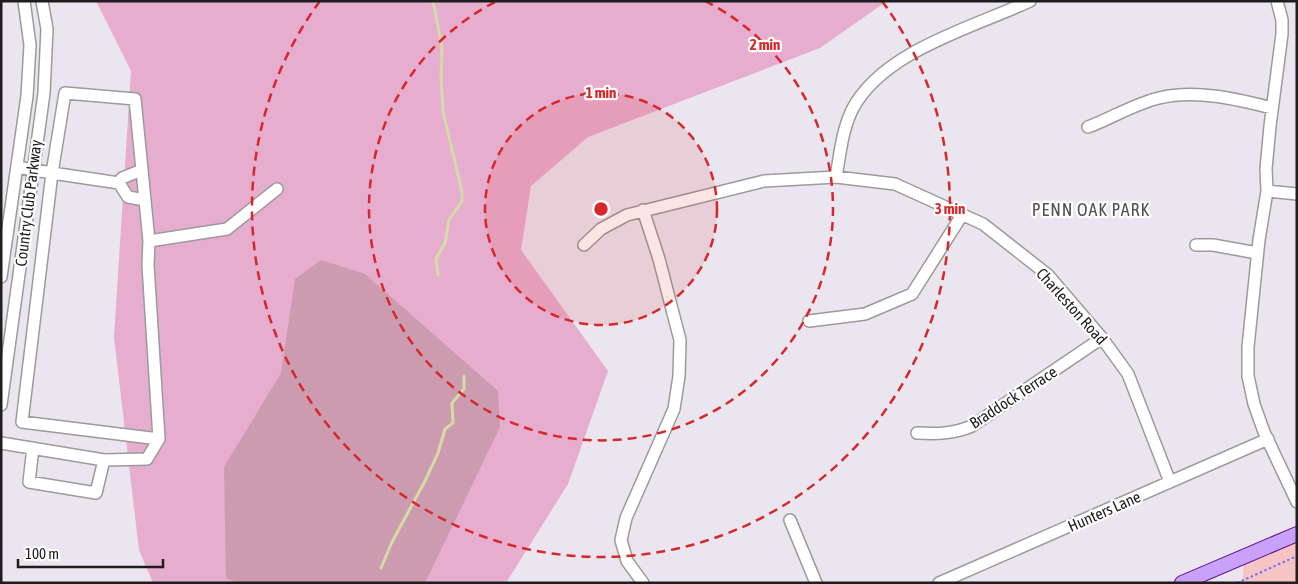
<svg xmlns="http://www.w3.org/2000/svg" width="1298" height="584" font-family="'Asap Condensed',sans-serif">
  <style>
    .grass { fill: #e7adcf }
    .forest { fill: #cc9baf }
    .park { fill: #f7c4c5 }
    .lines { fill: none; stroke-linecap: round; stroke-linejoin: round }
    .stream { stroke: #d4dba7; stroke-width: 3 }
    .minor-casing { stroke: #9b9b9b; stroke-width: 14 }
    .major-casing { stroke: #560792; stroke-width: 16 }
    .path { stroke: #7171f4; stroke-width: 2; stroke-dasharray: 2.5 2.5; stroke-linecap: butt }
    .minor { stroke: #fff; stroke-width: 11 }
    .major { stroke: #c9a1f8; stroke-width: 14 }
    .ring { fill: none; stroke: #d62828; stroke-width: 2.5; stroke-dasharray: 9 6 }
    .labels { text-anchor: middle; stroke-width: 4.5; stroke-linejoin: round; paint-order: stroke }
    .street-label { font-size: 16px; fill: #1e1e1e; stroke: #fff }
    .neighbourhood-label { font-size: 18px; letter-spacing: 1px; fill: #515151; stroke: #fff }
    .centre { fill: #d62828; stroke: #fff; stroke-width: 2.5 }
    .ring-label { font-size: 15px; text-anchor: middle; font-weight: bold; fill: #d62828; stroke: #fff; stroke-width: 4.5; stroke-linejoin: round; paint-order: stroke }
  </style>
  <rect width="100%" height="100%" fill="#eae5ef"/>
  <path class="grass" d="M 96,1 L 887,1 L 820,48 L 588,137 L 531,186 L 521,250 L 608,371 L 568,484 L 506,583 L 153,583 L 139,550 L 114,337 L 131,71 Z"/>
  <path class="forest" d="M 321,260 L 365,274 L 498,391 L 500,427 L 425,583 L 238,583 L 226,578 L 224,467 L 281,373 L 295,279 Z"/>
  <path class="park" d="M 1297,534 L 1297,583 L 1243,583 L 1243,557 Z"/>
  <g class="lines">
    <path class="stream" d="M 433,1 L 442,47 L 441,77 L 443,111 L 462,192 L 462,201 L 449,220 L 445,243 L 436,259 L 438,275
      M 381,568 L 392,542 L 426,479 L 438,453 L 445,429 L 453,423 L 452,403 L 464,389 L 464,376"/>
    <defs>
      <path id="minor" d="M 1277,1 L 1282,20 L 1282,34 L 1270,126 L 1266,169 L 1267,191 L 1259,240 L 1248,347 L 1248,376 L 1254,404 L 1264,432 L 1297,502
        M 1088,127 C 1112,118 1134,104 1159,98 C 1195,89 1237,99 1272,108
        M 17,167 L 52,173 L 22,422 L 159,439 L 148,265 L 149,241 L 135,99 L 65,93 L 52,173 L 119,183
        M 142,170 L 122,178 L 119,183 L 128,197 L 145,200
        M 836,177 C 840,154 842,131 852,110 C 882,51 974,27 1030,1
        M 1267,191 L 1297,194
        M 643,210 L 659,259 L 680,340 L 679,376 L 674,409 L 626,518 L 621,540 L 627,561 L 643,583
        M 149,241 L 227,229 L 277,189
        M 584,245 L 601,229 L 627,215 L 764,181 L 836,177 L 895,184 L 983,224 L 1048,275 L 1102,338 L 1128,374 L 1170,482
        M 1196,245 L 1213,245 L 1257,253
        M 1,277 L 27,96 L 30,45 L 24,1
        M 809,321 L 865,314 L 912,294 L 962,215
        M 1,405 L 44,93 L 47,29 L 42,1
        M 917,433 C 937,434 953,434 972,426 L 1102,338
        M 1,443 L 104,460 L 96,493 L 29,482 L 33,448
        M 104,460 L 147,459 L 159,439
        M 790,520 L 816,583
        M 939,583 L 1268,439"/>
      <path id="major" d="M 1182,583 L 1297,534"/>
    </defs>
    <use href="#minor" class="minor-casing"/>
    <use href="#major" class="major-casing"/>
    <path class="path" d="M 1237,583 L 1297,556"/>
    <use href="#minor" class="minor"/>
    <use href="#major" class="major"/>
  </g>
  <circle cx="601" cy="209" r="116" fill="#d62828" fill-opacity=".12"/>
  <g class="ring">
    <circle cx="601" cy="209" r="116"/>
    <path d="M705 1A232 232 0 1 1 497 1"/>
    <path d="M882 1A349 349 0 1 1 320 1"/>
  </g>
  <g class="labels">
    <g class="street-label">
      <text transform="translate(28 203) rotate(-83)" y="6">Country Club Parkway</text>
      <text transform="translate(1072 306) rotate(48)" y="6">Charleston Road</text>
      <text transform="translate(1013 397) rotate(-33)" y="6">Braddock Terrace</text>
      <text transform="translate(1104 511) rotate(-24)" y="6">Hunters Lane</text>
    </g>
    <g class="neighbourhood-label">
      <text x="1091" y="216">PENN OAK PARK</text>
    </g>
  </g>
  <circle cx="601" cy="209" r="8" class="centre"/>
  <g class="ring-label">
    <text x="765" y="50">2 min</text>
    <text x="601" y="98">1 min</text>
    <text x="950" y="214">3 min</text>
  </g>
  <rect width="1298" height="584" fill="none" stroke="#1e1e1e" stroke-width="5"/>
  <path d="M18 559v8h145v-8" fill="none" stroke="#1e1e1e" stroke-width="2.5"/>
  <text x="25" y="559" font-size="15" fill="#1e1e1e" stroke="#ffffff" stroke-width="4" paint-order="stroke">100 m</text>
</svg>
